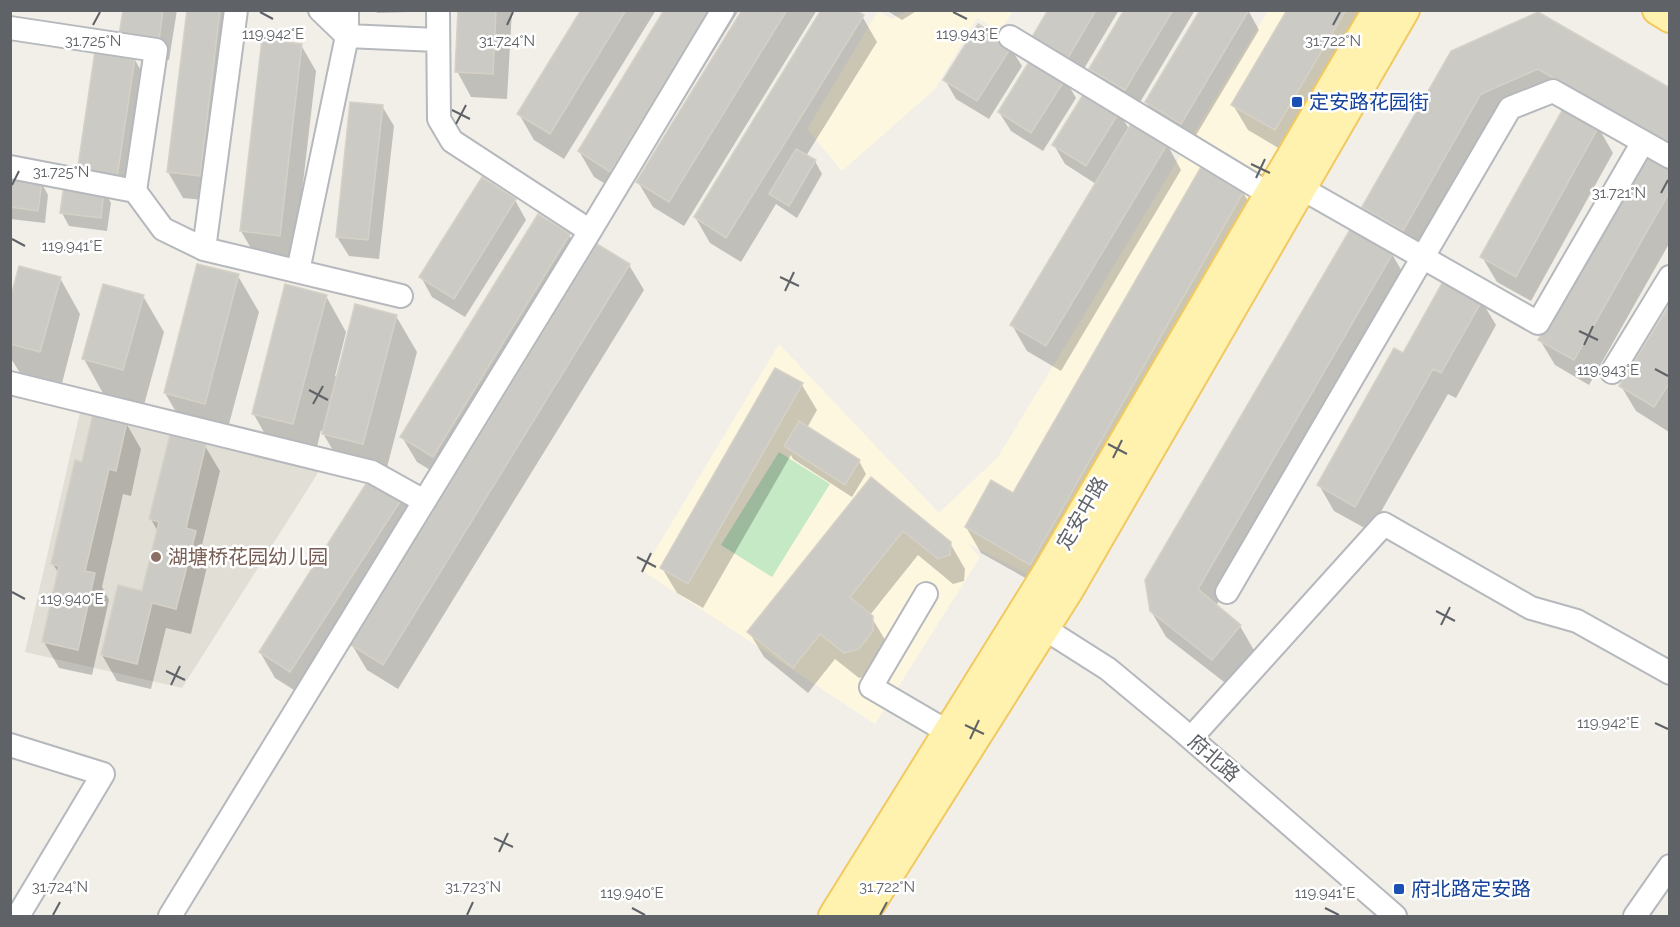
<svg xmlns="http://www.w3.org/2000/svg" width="1680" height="927" font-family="Raleway,'Noto Sans SC',sans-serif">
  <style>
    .commercial { fill: #fef7e0 }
    .education { fill: #e1ded6 }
    .green { fill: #c5e8c5 }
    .shadow { fill: #0003 }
    .building { fill: #cccac5; stroke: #d6d1c6; stroke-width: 1.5 }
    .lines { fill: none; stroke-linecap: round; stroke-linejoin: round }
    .minor-casing { stroke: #b5b8bc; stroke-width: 26 }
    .major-casing { stroke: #f2c960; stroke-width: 32 }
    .minor { stroke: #fff; stroke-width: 22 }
    .major { stroke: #fff2af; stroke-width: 28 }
    .ticks { fill: none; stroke: #5f6368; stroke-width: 2 }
    .transit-dot { fill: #1a4fb4; stroke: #fff; stroke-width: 2 }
    .education-dot { fill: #8d6e63; stroke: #fff; stroke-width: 2 }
    .labels { text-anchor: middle; stroke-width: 5; stroke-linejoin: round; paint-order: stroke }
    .transit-label { font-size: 20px; fill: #164399; stroke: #fff; text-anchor: start }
    .street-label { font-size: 20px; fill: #5f6368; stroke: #fff }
    .education-label { font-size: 20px; fill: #785e54; stroke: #fff; text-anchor: start }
    .ticks-label { font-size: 15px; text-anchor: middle; fill: #5f6368; stroke: #fff; stroke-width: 5; stroke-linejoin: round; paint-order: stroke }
  </style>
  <rect width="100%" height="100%" fill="#f1efe8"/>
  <path class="commercial" d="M 878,11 L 892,19 L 907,11 L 1013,11 L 1000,31 L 977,18 L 935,89 L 842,171 L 807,129 Z
    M 1268,11 L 1362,11 L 1027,574 L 967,543 L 980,557 L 875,724 L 643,571 L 779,344 L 939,513 L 998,457 Z"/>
  <path class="education" d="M 81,408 L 321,468 L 182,688 L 25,652 Z"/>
  <path class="green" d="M 779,452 L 830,484 L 772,577 L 721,545 Z"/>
  <path class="shadow" d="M 124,10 L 177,10 L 169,60 L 132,54 Z
    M 188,10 L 237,10 L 214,201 L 183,198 L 168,172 Z
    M 375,10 L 411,10 L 411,12 L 377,13 Z
    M 460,10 L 512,10 L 507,99 L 471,97 L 457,71 Z
    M 583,10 L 656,10 L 564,159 L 534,140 L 519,114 Z
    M 666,10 L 739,10 L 625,196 L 594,177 L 579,151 Z
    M 744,10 L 817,10 L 684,226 L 653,207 L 638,182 Z
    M 886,10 L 918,10 L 902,20 Z
    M 1049,10 L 1119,10 L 1079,77 L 1045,56 L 1034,37 Z
    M 1126,10 L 1195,10 L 1136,109 L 1102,88 L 1091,69 Z
    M 1248,10 L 1259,30 L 1192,142 L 1158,122 L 1146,102 Z
    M 1289,10 L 1375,10 L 1290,155 L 1248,130 L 1233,105 Z
    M 862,16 L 877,42 L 806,156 L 815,161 L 822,174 L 797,218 L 776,204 L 741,262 L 710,243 L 695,217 Z
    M 301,45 L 316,71 L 294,261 L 256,257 L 241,231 Z
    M 1010,47 L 1022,66 L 989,119 L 956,99 L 945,80 Z
    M 1452,52 L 1670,90 L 1553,94 L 1495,120 L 1418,255 L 1378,233 L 1363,207 Z
    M 134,58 L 145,78 L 128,197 L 106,194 L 111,203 L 107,231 L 69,226 L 62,213 L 88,189 Z
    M 1065,79 L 1076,98 L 1043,151 L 1011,131 L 999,112 Z
    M 382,106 L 394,126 L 379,259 L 349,256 L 337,237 Z
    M 1119,112 L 1129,129 L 1167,144 L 1181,170 L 1061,371 L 1027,351 L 1012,325 L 1096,184 L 1065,164 L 1054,145 Z
    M 1598,127 L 1613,153 L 1531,301 L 1497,282 L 1482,257 Z
    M 1670,168 L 1670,242 L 1589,385 L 1555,365 L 1540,340 Z
    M 10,179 L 41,182 L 48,195 L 45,223 L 10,219 Z
    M 1243,192 L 1257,218 L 1045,589 L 981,553 L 966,527 L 1014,495 Z
    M 515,200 L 526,220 L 465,317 L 432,297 L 421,277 Z
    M 538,216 L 569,235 L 584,261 L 448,481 L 417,462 L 402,437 Z
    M 1392,254 L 1407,280 L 1216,606 L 1240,626 L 1255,652 L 1228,685 L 1166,637 L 1151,611 Z
    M 629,265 L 644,290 L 398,689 L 367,670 L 352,645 Z
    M 238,276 L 259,312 L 225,439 L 186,429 L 165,393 Z
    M 60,278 L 80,314 L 61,387 L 22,376 L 10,357 L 10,304 Z
    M 143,296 L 164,332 L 144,405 L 104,395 L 84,359 Z
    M 326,296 L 346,332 L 335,376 L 338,377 L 396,316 L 417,352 L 384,479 L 344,469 L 321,430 L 314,460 L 274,450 L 253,413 Z
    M 1481,300 L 1496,325 L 1456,398 L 1448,394 L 1370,531 L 1334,511 L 1319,485 L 1403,355 Z
    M 1670,307 L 1670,430 L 1669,432 L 1636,411 L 1621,386 Z
    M 802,385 L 817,410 L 807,428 L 859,461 L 866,474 L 852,497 L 793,459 L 791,455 L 703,608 L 677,593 L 662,568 Z
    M 126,423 L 141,449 L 131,496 L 123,494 L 102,587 L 109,600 L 92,675 L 59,668 L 44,642 L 59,574 L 53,564 Z
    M 205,446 L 220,471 L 202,545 L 209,558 L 191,634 L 166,628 L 151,689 L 117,681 L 102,655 L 143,593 L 158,532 L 151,519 Z
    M 871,479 L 950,543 L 965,569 L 964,581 L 953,584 L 918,555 L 870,615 L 887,643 L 873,674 L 859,678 L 835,659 L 808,693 L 764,657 L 749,632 Z
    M 402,498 L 416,523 L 305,697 L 275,678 L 260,652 Z"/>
  <path class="building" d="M 123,10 L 163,10 L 159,41 L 119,35 Z
    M 187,10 L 220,10 L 200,176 L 167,172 Z
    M 458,10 L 496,10 L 493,74 L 455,72 Z
    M 581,10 L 626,10 L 550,134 L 517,114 Z
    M 664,10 L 709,10 L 610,172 L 578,151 Z
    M 742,10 L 787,10 L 669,202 L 636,182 Z
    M 821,10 L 856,10 L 864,15 L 726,238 L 694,217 Z
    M 1048,10 L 1096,10 L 1068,58 L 1032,37 Z
    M 1124,10 L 1173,10 L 1125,90 L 1089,69 Z
    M 1200,10 L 1249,10 L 1181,124 L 1145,102 Z
    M 1287,10 L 1346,10 L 1275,130 L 1231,105 Z
    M 1538,12 L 1670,88 L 1670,146 L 1538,69 L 1481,94 L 1403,231 L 1362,207 L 1451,51 Z
    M 978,24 L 1012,46 L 977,101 L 943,80 Z
    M 262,39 L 302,44 L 280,236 L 240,231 Z
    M 95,51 L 135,57 L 117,178 L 77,173 Z
    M 1032,57 L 1066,78 L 1031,133 L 998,112 Z
    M 1086,90 L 1120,111 L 1086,166 L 1052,145 Z
    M 350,102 L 383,105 L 368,240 L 336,237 Z
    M 1564,107 L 1599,126 L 1516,277 L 1480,257 Z
    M 1132,122 L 1168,143 L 1046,346 L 1010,325 Z
    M 796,149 L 816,160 L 789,206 L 769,194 Z
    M 1645,152 L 1670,166 L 1670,191 L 1574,360 L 1538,340 Z
    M 1201,167 L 1244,191 L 1030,565 L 965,527 L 991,480 L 1013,493 Z
    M 10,177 L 42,181 L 38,211 L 10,207 Z
    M 482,177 L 516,199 L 454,299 L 419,277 Z
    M 64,184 L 104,189 L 101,218 L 60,213 Z
    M 538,214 L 570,234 L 433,457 L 400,437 Z
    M 1351,228 L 1393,253 L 1198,589 L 1241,625 L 1212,660 L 1150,611 L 1145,580 Z
    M 597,244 L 630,264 L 383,665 L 351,645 Z
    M 197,264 L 239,274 L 205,404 L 164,393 Z
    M 19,266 L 61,277 L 40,352 L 10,344 L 10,299 Z
    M 1445,278 L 1483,299 L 1441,373 L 1433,369 L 1355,507 L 1317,485 L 1394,348 L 1403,353 Z
    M 103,284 L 144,295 L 123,370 L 82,359 Z
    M 285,284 L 327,295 L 293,424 L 252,414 Z
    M 355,304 L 397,315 L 363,444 L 322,434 Z
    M 1670,304 L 1670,382 L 1654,407 L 1619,386 Z
    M 775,368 L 803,383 L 688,584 L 660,568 Z
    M 93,414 L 127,422 L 116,471 L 109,469 L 85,571 L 95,573 L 78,650 L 42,642 L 59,566 L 51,564 L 75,460 L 82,462 Z
    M 799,421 L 860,460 L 845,485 L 784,446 Z
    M 170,435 L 206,444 L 186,528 L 196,531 L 176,609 L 152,603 L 137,664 L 101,655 L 118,585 L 142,591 L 159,522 L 149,519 Z
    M 371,476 L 403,497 L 290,672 L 259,652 Z
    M 871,477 L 951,542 L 950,555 L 938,559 L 903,531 L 850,597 L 873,616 L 873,631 L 859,649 L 844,653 L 820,634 L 793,668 L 747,632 Z"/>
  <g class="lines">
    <defs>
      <path id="minor" d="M 320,10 L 347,36 L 437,40
        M 438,10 L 439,119 L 452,141 L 590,231
        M 10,28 L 156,50 L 135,191
        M 1010,37 L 1269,194
        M 10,167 L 135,191 L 163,229 L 204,249 L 401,296
        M 1301,188 L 1538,323 L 1643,142
        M 204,249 L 236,10
        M 298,271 L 347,36 L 347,10
        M 1612,372 L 1670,277
        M 10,383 L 372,472 L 424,501
        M 1227,592 L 1510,108 L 1553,91 L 1670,157
        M 926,594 L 871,687 L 948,732
        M 1031,620 L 1108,669 L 1179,728 L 1395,916
        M 1191,738 L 1384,524 L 1531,608 L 1577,621 L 1670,673
        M 10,745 L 103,774 L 18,916
        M 170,916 L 590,231 L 723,10
        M 1635,916 L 1670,866"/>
      <path id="major" d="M 1657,10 L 1670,18
        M 833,916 L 1046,574 L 1377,10
        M 863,916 L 1069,590 L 1405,10"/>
    </defs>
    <use href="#minor" class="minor-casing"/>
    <use href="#major" class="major-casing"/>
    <use href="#minor" class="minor"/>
    <use href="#major" class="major"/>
  </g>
  <path class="ticks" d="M 260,12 L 273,19M 953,12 L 967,19M 93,25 L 100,12M 507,25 L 513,12M 1333,25 L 1340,12M 452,110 L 470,119M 456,124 L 466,105M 1251,164 L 1270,173M 1256,178 L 1265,159M 12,185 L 19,171M 1661,193 L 1668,180M 12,239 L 25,246M 780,277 L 799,286M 785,291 L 794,272M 1579,331 L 1598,340M 1584,345 L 1593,326M 1655,369 L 1668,376M 309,390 L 328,400M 313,404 L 323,386M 1108,444 L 1127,454M 1113,458 L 1122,440M 637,557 L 656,567M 642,572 L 651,553M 12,592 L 25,599M 1436,611 L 1455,621M 1441,625 L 1450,607M 166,671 L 185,680M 171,685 L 180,666M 1655,723 L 1668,729M 965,725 L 984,734M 970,739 L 979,720M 494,838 L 513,847M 499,852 L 508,833M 632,908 L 645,915M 1325,908 L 1339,915M 53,915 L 60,902M 467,915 L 473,902M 880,915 L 887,902"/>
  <g class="transit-dot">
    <rect x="1291" y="96" width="12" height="12" rx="3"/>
    <rect x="1393" y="883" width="12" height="12" rx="3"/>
  </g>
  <circle class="education-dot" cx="156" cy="557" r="6"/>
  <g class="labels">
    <g class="transit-label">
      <text x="1309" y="109">定安路花园街</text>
      <text x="1411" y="896">府北路定安路</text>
    </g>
    <g class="street-label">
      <text transform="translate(1082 513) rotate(-60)" y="7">定安中路</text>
      <text transform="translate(1214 758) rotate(41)" y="7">府北路</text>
    </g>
    <g class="education-label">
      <text x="168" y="564">湖塘桥花园幼儿园</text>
    </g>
  </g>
  <g class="ticks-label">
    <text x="273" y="39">119.942°E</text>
    <text x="967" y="39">119.943°E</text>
    <text x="93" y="46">31.725°N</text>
    <text x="507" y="46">31.724°N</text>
    <text x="1333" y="46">31.722°N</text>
    <text x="61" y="177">31.725°N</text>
    <text x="1619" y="198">31.721°N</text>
    <text x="72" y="251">119.941°E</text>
    <text x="1608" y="375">119.943°E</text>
    <text x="72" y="604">119.940°E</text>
    <text x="1608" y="728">119.942°E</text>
    <text x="60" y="892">31.724°N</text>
    <text x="473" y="892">31.723°N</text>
    <text x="887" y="892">31.722°N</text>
    <text x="632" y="898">119.940°E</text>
    <text x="1325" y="898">119.941°E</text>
  </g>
  <rect width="1680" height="927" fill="none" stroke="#5f6368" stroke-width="24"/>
</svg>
